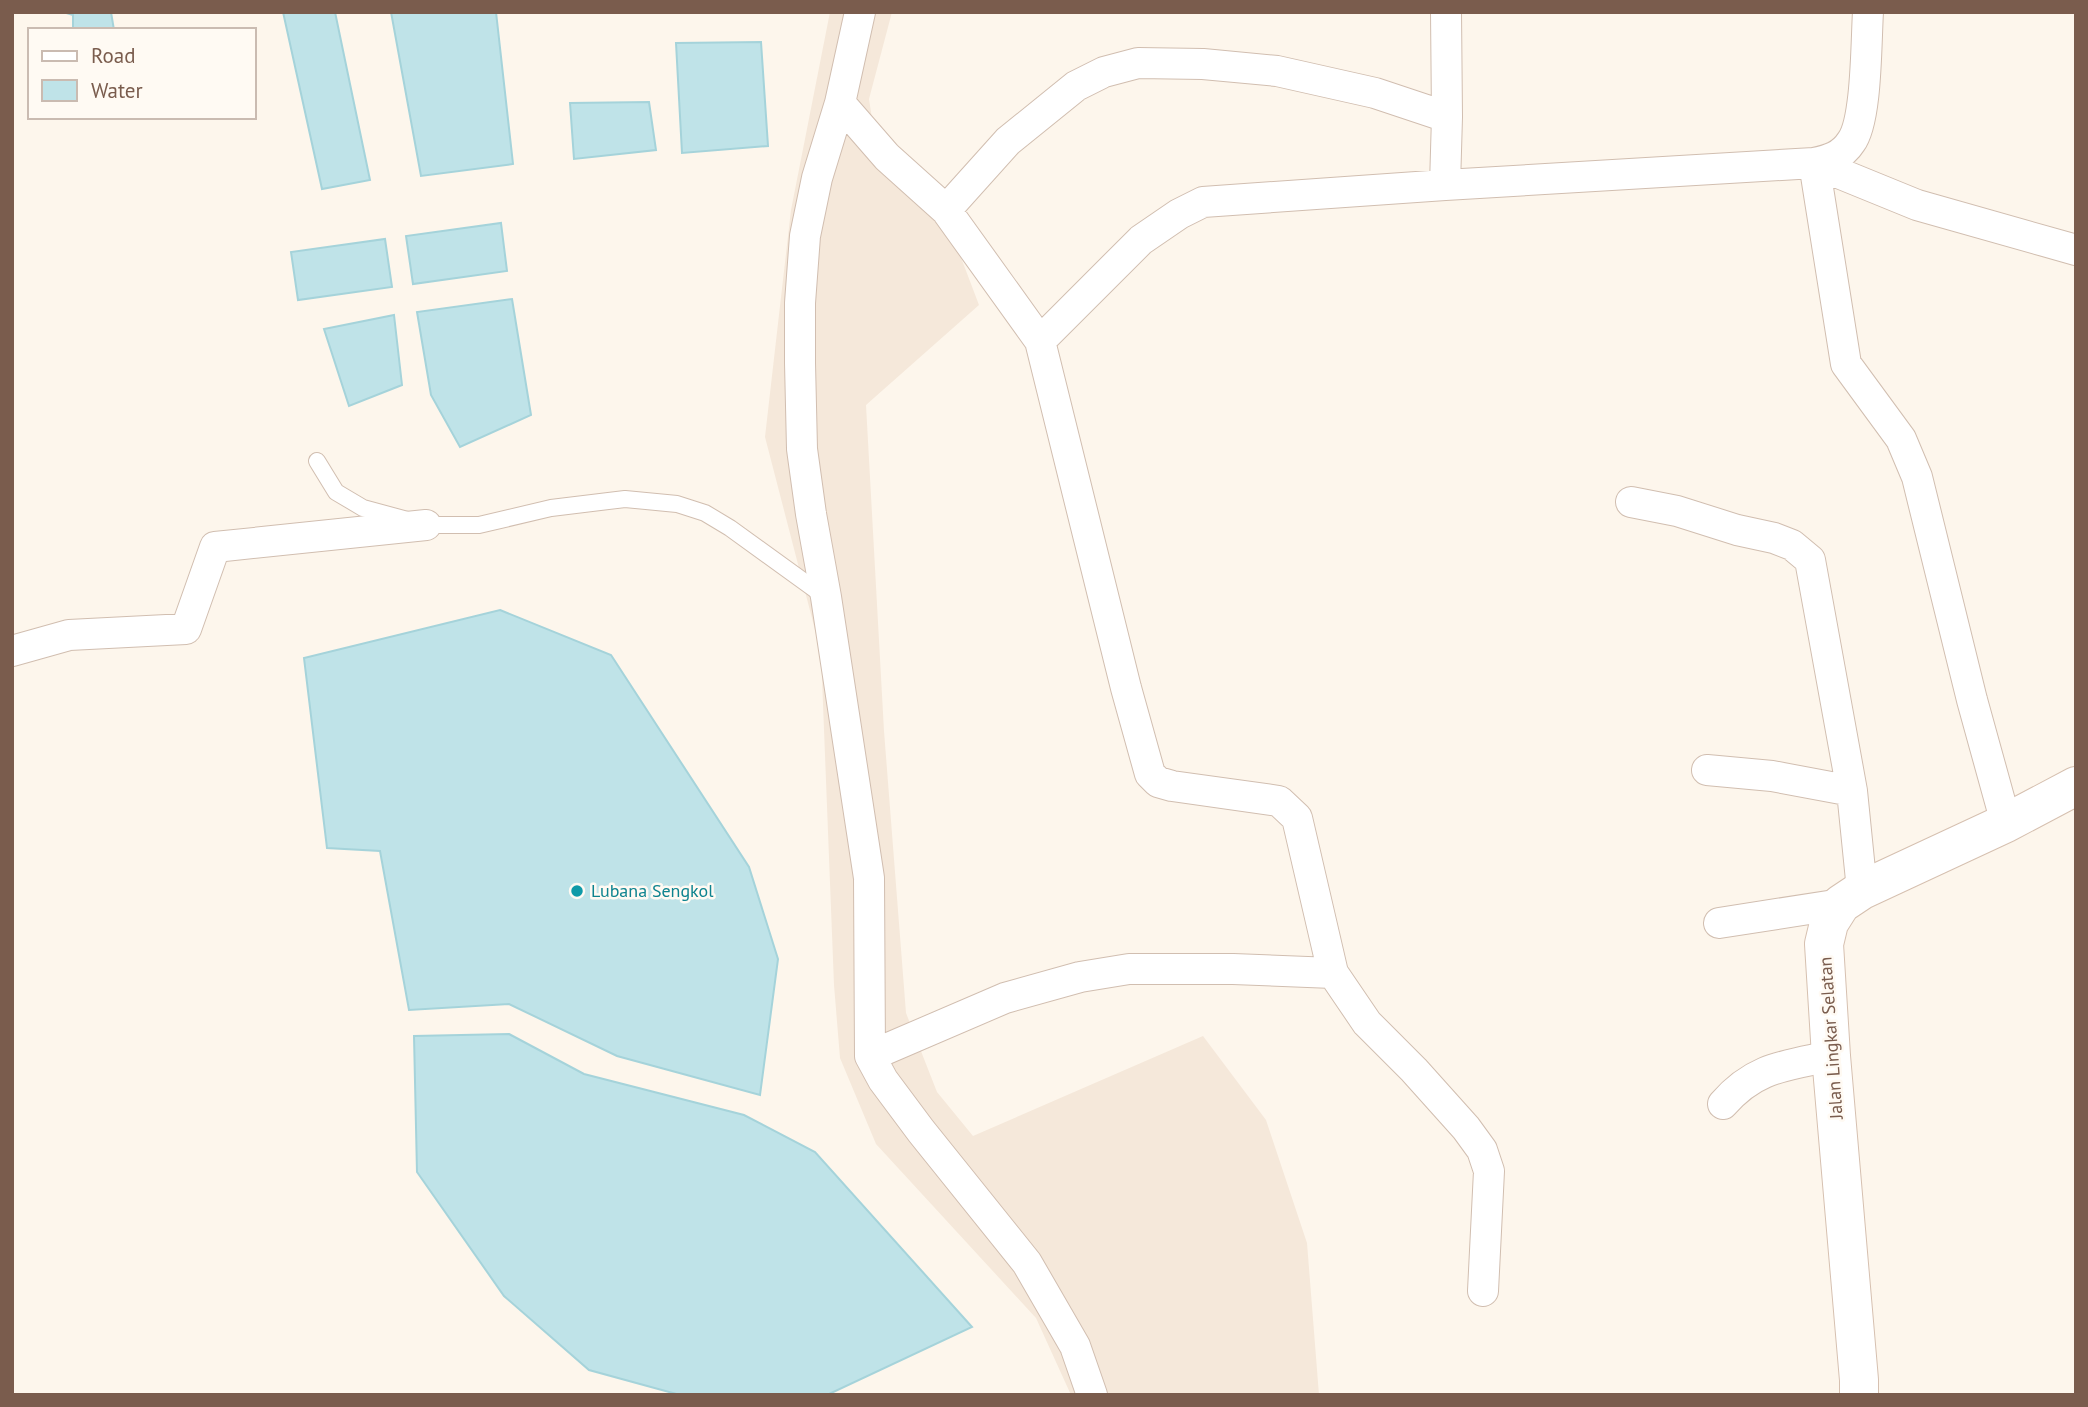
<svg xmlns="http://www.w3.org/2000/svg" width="2088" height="1407" font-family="'PT Sans',sans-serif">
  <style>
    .residential { fill: #f5e8da }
    .water { fill: #bfe3e8; stroke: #a5d3da; stroke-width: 2 }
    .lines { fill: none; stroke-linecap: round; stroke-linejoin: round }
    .service-casing { stroke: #d1beb0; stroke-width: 18 }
    .minor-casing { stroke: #d1beb0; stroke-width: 32 }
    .secondary-casing { stroke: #d6c0b0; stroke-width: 40 }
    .service { stroke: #fff; stroke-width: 16 }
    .minor { stroke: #fff; stroke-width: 30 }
    .secondary { stroke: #fff; stroke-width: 38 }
    .culture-dot { fill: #0f9aa8; stroke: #fffaf3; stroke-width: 2.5 }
    .labels { text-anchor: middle; stroke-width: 5; stroke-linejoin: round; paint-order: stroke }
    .culture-label { font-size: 18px; fill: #0d838f; stroke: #fffaf3; text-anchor: start }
    .street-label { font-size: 18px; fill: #7a5c4d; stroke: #fffaf3 }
  </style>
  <rect width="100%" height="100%" fill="#fdf6ec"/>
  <path class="residential" d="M 830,12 L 892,12 L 869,99 L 879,164 L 949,226 L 979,305 L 866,405 L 884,731 L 906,1013 L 937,1092 L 973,1136 L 1203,1036 L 1266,1120 L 1307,1243 L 1319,1395 L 1071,1395 L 1036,1318 L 876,1144 L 840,1058 L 834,985 L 821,653 L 765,437 L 791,210 Z"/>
  <path class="water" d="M 63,12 L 111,12 L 114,30 L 73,30 L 73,15 Z
    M 283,12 L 335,12 L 370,180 L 322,189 Z
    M 391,12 L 496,12 L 513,164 L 421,176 Z
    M 761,42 L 768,146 L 682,153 L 676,43 Z
    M 649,102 L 656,150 L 574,159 L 570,103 Z
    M 501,223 L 507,271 L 413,284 L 406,236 Z
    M 385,239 L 392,287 L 298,300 L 291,252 Z
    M 512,299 L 531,415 L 460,447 L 431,395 L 417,312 Z
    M 394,315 L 402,385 L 349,406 L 324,329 Z
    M 500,610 L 611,655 L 749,867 L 778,959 L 760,1095 L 617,1056 L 509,1004 L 409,1010 L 380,851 L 327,848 L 304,658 Z
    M 509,1034 L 584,1074 L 744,1115 L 815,1152 L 972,1327 L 827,1395 L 680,1395 L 589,1370 L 504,1296 L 417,1172 L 414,1036 Z"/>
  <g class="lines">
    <defs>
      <path id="service" d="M 317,461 L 336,492 L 363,508 L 426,525 L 479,525 L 551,508 L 625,499 L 677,504 L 705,513 L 730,528 L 824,596"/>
      <path id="minor" d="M 860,12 L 840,103 L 817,178 L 805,236 L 800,303 L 800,363 L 802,449 L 811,514 L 826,597 L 869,878 L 870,1056 L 883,1080 L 921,1131 L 1027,1263 L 1075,1346 L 1092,1395
        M 1446,12 L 1447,117
        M 840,103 L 887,157 L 946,210 L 1040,341 L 1126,688 L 1150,774 L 1158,782 L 1172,786 L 1279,801 L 1297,818 L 1333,973 L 1367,1023 L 1414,1070 L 1466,1128 L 1482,1150 L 1489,1171 L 1483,1291
        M 1814,163 L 1846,364 L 1901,439 L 1917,477 L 1972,700 L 2006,823
        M 1814,163 L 1917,205 L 2076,250
        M 946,210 L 1008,141 L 1076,86 L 1104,72 L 1138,63 L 1203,64 L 1277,71 L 1375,93 L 1447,117 L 1445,185
        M 1040,341 L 1141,240 L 1179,214 L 1203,202 L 1445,185 L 1814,163 C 1829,160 1842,156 1851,142 C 1867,121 1866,42 1868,12
        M 1631,502 L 1677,511 L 1737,530 L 1774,538 L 1792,545 L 1810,560 L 1852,791 L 1862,890
        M 12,651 L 69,635 L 186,629 L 215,547 L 426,525
        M 1707,770 L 1772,776 L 1852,791
        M 1719,923 L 1841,904
        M 870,1056 L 1005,998 L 1080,977 L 1129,969 L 1233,969 L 1333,973
        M 1723,1104 C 1755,1067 1785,1066 1831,1056"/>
      <path id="secondary" d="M 1859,1395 L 1859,1380 L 1831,1056 L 1824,944 L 1829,923 L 1841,904 L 1862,890 L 2006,823 L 2076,786"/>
    </defs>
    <use href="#service" class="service-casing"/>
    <use href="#minor" class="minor-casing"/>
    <use href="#secondary" class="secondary-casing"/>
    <use href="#service" class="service"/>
    <use href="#minor" class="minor"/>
    <use href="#secondary" class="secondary"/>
  </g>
  <circle class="culture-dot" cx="577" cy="891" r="7"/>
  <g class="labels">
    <g class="culture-label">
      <text x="591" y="897">Lubana Sengkol</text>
    </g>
    <g class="street-label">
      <text transform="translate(1831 1038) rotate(-94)" y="6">Jalan Lingkar Selatan</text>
    </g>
  </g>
  <rect width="2088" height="1407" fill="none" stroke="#7a5c4d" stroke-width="28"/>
  <rect x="28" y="28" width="228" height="91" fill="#fffaf3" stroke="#cabbb1" stroke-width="2"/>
  <rect x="42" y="51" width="35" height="10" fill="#ffffff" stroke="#cabbb1" stroke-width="2"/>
  <text x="91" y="63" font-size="21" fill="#7a5c4d">Road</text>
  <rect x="42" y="80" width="35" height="21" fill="#bfe3e8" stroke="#cabbb1" stroke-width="2"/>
  <text x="91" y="98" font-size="21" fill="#7a5c4d">Water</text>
</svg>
